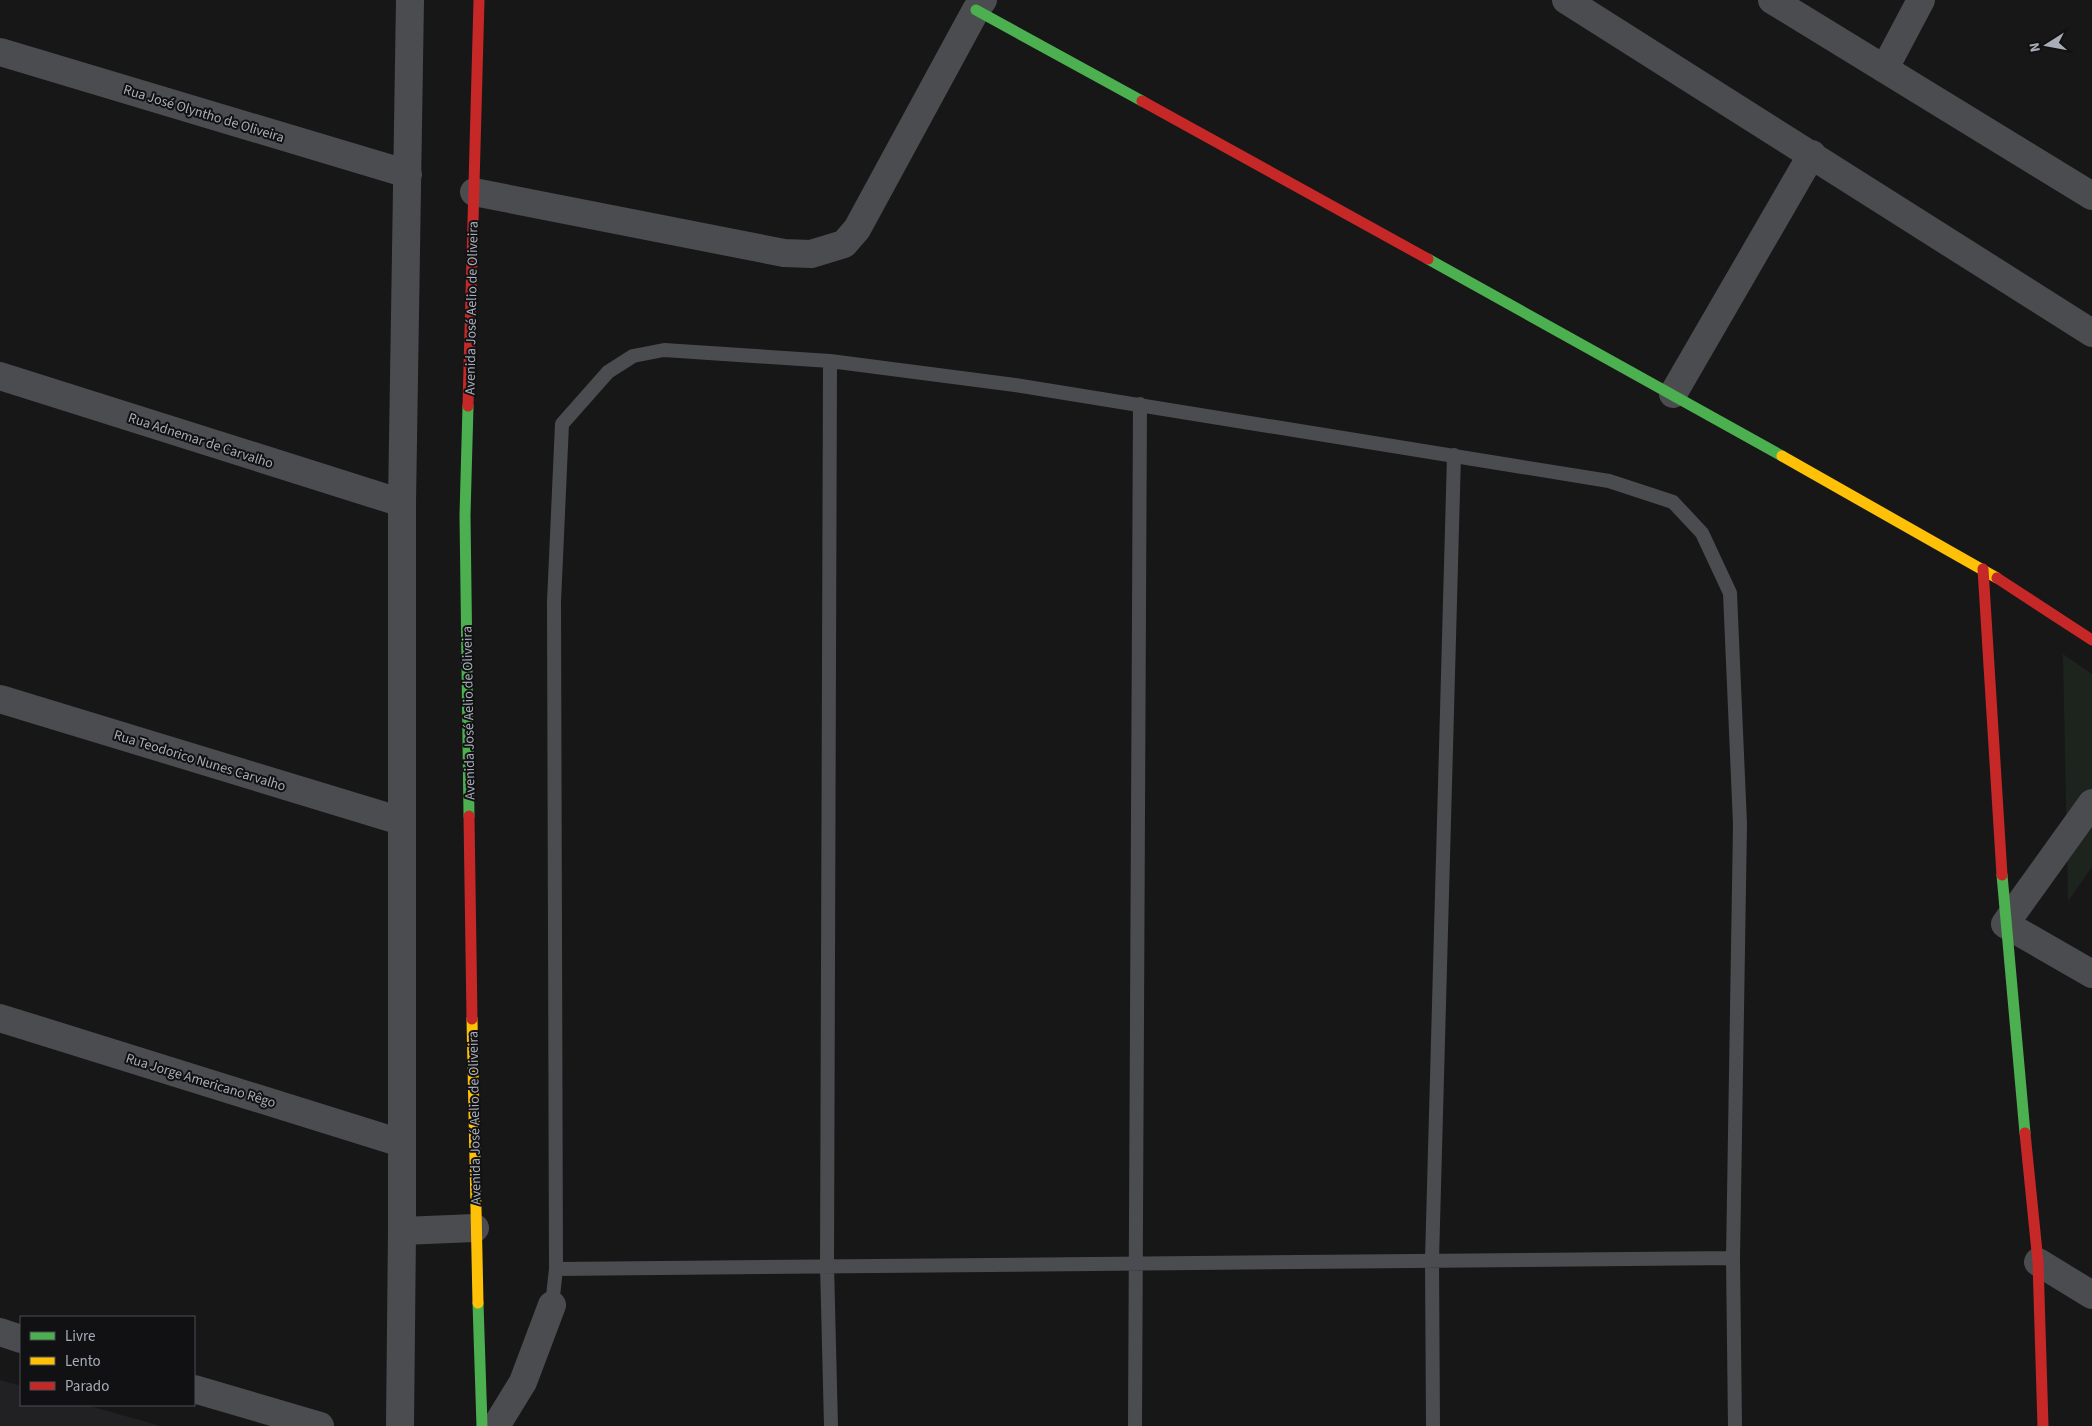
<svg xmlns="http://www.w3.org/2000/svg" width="2092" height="1426" font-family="'Source Sans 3',sans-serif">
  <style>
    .built { fill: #212123 }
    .green { fill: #1d241e }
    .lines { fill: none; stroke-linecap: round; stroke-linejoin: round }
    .lane { stroke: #4b4c50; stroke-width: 14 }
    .street { stroke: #4b4c50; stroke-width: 28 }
    .fast { stroke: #4caf50; stroke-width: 11 }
    .slow { stroke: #ffc107; stroke-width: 11 }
    .jam { stroke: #c62828; stroke-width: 11 }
    .labels { text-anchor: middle; stroke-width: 4; stroke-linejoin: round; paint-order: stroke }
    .street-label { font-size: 14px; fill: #a8adb8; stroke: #111113 }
  </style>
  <rect width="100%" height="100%" fill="#171717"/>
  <path class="built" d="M 0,1380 L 21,1386 L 21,1405 L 86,1405 L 161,1426 L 0,1426 Z"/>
  <path class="green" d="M 2063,654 L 2092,674 L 2092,867 L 2068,901 Z"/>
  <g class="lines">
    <path class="lane" d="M 830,361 L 827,1265 L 831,1426
      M 556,1269 L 1733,1258
      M 552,1305 L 556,1269 L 554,602 L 562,424 L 608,372 L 633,356 L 664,350 L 830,361 L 1015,385 L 1609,481 L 1673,502 L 1702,533 L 1730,593 L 1740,824 L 1733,1258 L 1735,1426
      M 1135,1426 L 1140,404
      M 1433,1426 L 1432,1260 L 1454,455"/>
    <path class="street" d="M 1566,0 L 2092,333
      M 1772,0 L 2092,196
      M 0,52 L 408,174
      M 1885,68 L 1921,0
      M 474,192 L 784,253 L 811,254 L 844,244 L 857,229 L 976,10 L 983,0
      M 0,376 L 402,503
      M 1673,394 L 1812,154
      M 0,699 L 401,821
      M 2092,803 L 2005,924 L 2092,974
      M 0,1018 L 401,1143
      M 402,1231 L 475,1228
      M 2038,1262 L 2092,1295
      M 0,1332 L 21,1339
      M 194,1389 L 320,1426
      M 400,1426 L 402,1231 L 402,503 L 410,0
      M 496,1426 L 523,1382 L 552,1305"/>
    <path class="fast" d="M 976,10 L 1142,101
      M 1428,259 L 1782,456
      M 468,406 L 465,515 L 469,816
      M 2002,875 L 2025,1133
      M 478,1303 L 482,1426"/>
    <path class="slow" d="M 1782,456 L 1997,578
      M 472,1019 L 478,1303"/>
    <path class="jam" d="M 1142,101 L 1428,259
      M 468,406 L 479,0
      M 1983,569 L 2002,875
      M 1997,578 L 2092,640
      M 469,816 L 472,1019
      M 2025,1133 L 2038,1262 L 2043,1426"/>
  </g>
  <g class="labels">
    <g class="street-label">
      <text transform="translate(204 113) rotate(17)" y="5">Rua José Olyntho de Oliveira</text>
      <text transform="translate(471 308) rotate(-89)" y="5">Avenida José Aelio de Oliveira</text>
      <text transform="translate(201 440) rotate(18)" y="5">Rua Adnemar de Carvalho</text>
      <text transform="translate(468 713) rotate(-91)" y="5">Avenida José Aelio de Oliveira</text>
      <text transform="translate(200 760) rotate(17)" y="5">Rua Teodorico Nunes Carvalho</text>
      <text transform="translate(201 1080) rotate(17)" y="5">Rua Jorge Americano Rêgo</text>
      <text transform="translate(474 1118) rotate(-91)" y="5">Avenida José Aelio de Oliveira</text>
    </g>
  </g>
  <rect x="20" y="1316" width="175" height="90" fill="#111113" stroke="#4d4f55"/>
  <rect x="30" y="1332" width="25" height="8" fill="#4caf50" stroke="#4d4f55"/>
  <text x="65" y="1341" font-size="15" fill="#a8adb8">Livre</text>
  <rect x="30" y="1357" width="25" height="8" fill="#ffc107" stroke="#4d4f55"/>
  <text x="65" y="1366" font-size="15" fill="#a8adb8">Lento</text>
  <rect x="30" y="1382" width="25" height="8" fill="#c62828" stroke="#4d4f55"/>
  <text x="65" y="1391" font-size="15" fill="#a8adb8">Parado</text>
  <g transform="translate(2047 45) rotate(259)" stroke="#111113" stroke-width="4" paint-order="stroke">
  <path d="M0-4L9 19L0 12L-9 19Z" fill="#a8adb8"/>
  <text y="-8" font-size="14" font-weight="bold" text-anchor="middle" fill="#a8adb8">N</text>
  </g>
</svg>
